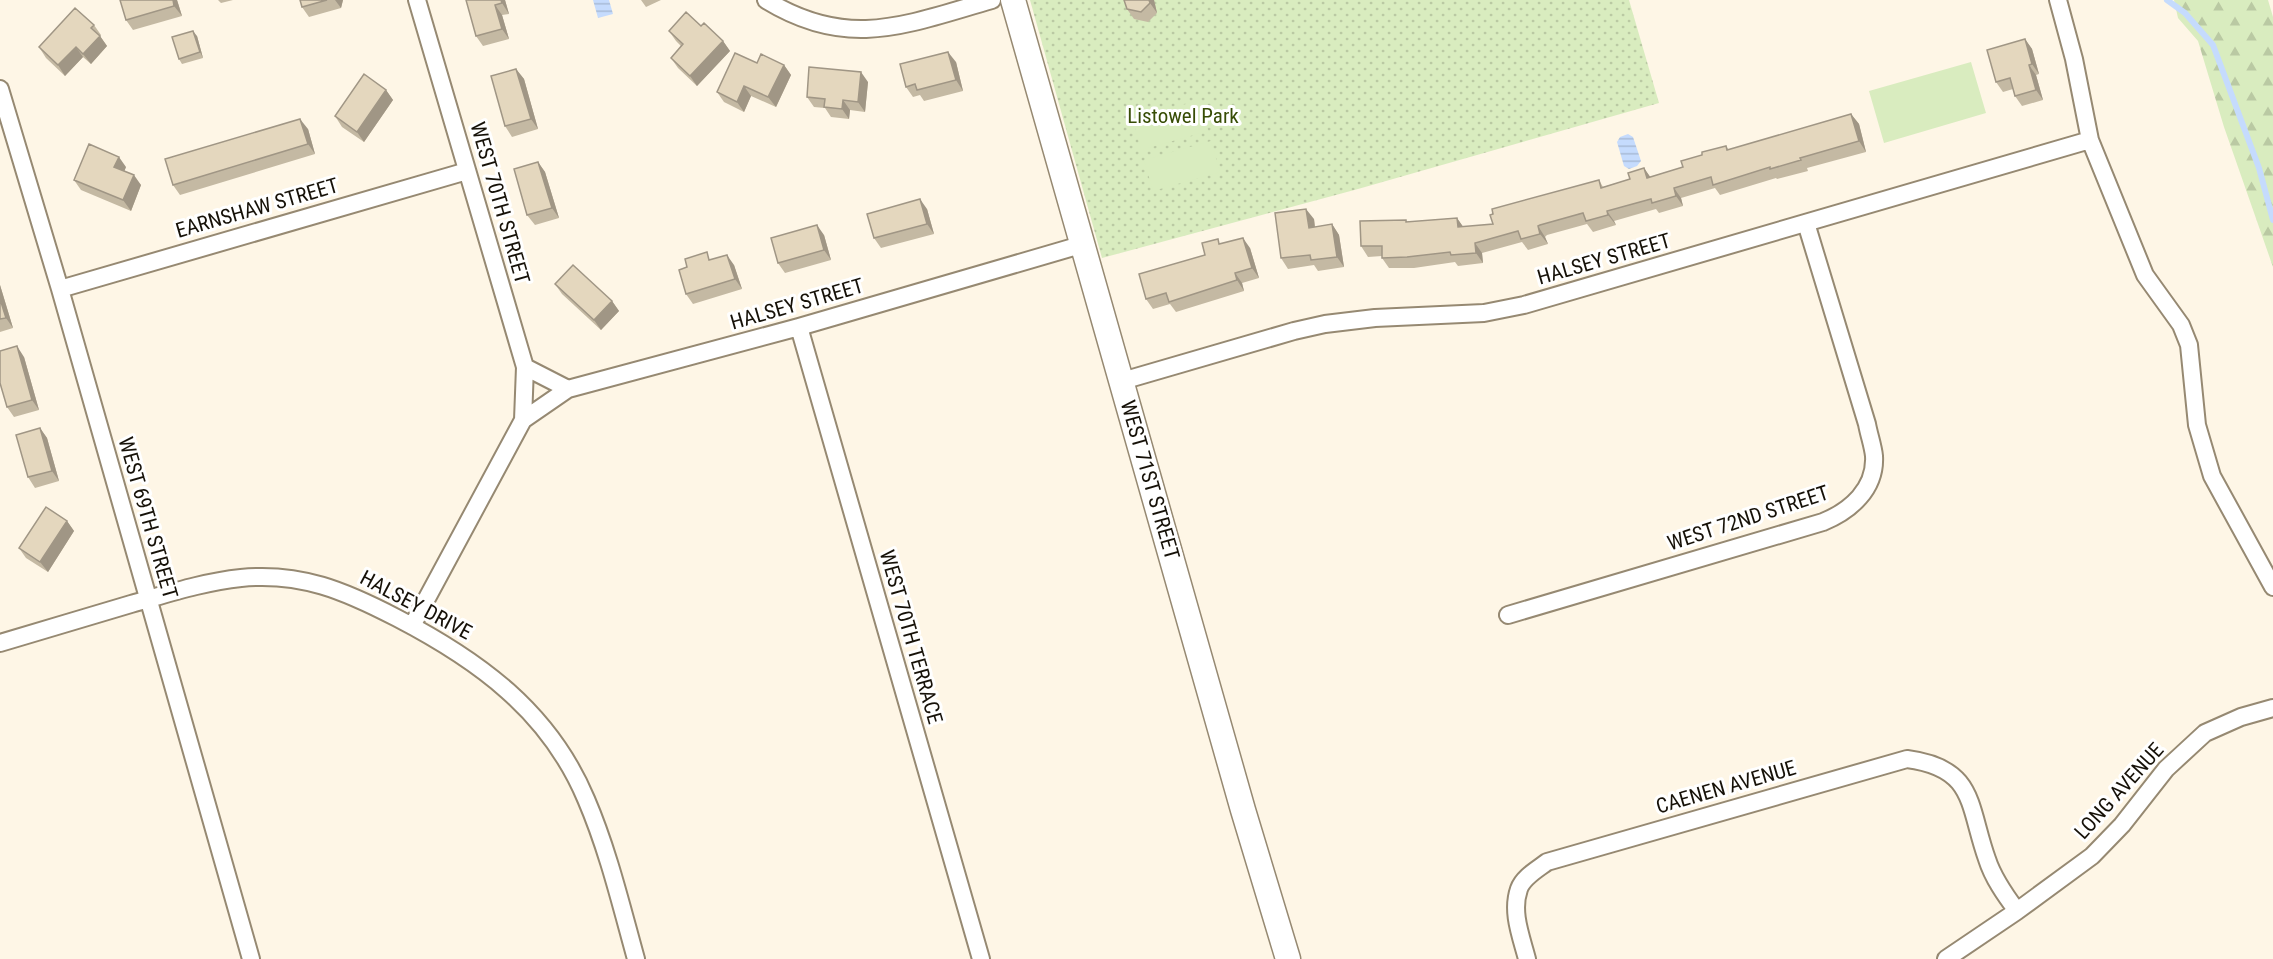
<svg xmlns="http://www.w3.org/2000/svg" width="2273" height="959" font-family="'Roboto Condensed',sans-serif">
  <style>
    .grass { fill: url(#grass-dots) }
    .forest { fill: url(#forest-firs) }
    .pitch { fill: #d9ecbf }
    .water { fill: url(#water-rules) }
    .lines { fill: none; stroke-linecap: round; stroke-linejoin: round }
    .stream { stroke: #c5dbfd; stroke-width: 6 }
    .street-casing { stroke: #968972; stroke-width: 20 }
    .secondary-casing { stroke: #968972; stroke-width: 27 }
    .street { stroke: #fff; stroke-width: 16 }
    .secondary { stroke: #fff; stroke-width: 24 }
    .wall { fill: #c4b9a3 }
    .shaded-wall { fill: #a09685 }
    .building { fill: #e4d7be; stroke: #a09685; stroke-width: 1.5 }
    .labels { text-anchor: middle; stroke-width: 6; stroke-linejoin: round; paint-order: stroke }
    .park-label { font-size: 21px; fill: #384d06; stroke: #fff }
    .street-label { font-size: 21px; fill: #161108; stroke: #fff }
  </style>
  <defs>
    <pattern id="grass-dots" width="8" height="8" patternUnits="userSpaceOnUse" patternTransform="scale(1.5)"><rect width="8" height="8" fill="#d9ecbf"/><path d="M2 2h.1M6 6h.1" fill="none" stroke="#bac9a3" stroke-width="1.8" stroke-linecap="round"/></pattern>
    <pattern id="forest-firs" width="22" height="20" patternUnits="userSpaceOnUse" patternTransform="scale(1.5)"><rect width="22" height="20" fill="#d9ecbf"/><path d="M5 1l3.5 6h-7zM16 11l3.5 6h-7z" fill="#bac9a3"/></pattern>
    <pattern id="water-rules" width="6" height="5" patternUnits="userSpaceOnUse" patternTransform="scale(1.5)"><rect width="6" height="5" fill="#c5dbfd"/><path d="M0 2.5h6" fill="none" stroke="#a8bbd7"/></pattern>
  </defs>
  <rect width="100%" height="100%" fill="#fef6e6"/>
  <path class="grass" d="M 1030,0 L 1629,0 L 1659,103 L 1358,189 L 1102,258 Z"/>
  <path class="forest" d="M 2174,0 L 2268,0 L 2273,17 L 2273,267 L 2224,127 L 2198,41 L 2178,18 Z"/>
  <path class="pitch" d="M 1971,62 L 1986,113 L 1884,143 L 1869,91 Z
    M 1200,100 L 1208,131 L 1141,150 L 1133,119 Z
    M 1211,141 L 1220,172 L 1153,191 L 1144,160 Z"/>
  <path class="water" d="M 593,0 L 609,0 L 613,14 L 598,18 Z
    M 1628,134 L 1633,137 L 1641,161 L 1637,166 L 1629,169 L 1624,166 L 1617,142 L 1620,137 Z"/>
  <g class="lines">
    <path class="stream" d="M 2167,0 L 2185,13 L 2213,45 L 2259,168 L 2273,220"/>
    <defs>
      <path id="street" d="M 766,0 C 849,51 907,24 992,0
        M 2058,0 L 2074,59 L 2090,140 L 2145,275 L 2181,325 L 2189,345 L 2197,425 L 2212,476 L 2273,587
        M 0,89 L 60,289 L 251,959
        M 60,289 L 467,171
        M 799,327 L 981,959
        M 525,367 L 568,389 L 799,327 L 1084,244
        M 1122,381 L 1294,331 L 1325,324 L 1375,318 L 1484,313 L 1524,305 L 2090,140
        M 523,420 L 568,389
        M 1508,615 L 1823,522 C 1850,511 1876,489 1874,456 C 1873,446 1869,435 1867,424 L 1806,223
        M 412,626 L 523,420 L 525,367 L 417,0
        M 0,643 C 44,630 87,617 131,604 C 167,594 203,582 241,578 C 301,572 345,591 397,618 C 478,660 549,711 586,799 C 608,850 621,905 636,959
        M 1527,959 C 1521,936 1511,912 1519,889 C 1523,877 1538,869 1547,862 L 1907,759 C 1976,768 1968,806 1987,859 C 1993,878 2005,895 2017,911
        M 1946,959 L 2017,911 L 2092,856 L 2122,825 L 2166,769 L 2205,733 L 2241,717 L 2273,708"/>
      <path id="secondary" d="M 1013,0 L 1243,810 L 1288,959"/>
    </defs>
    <use href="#street" class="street-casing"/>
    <use href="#secondary" class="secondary-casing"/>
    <use href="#street" class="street"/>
    <use href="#secondary" class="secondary"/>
  </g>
  <path class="wall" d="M 120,0 L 177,0 L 182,16 L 133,30 L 126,20 Z
    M 218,0 L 233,0 L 221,3 Z
    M 300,0 L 343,0 L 341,8 L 309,17 L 302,7 Z
    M 466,0 L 505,0 L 509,14 L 502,15 L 509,39 L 483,46 L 476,36 Z
    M 641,0 L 661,0 L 646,7 Z
    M 1124,0 L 1154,0 L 1157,13 L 1148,22 L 1134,19 L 1127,9 Z
    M 94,25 L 101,35 L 100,36 L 107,46 L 91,64 L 83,57 L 65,76 L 46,58 L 39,47 Z
    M 701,26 L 723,41 L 730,51 L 697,86 L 678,68 L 671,58 L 681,46 L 676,41 L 669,31 Z
    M 197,36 L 203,58 L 182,64 L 179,59 Z
    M 2025,39 L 2032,49 L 2039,74 L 2036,75 L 2043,100 L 2022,106 L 2015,96 L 2013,89 L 2003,92 L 1996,82 Z
    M 956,62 L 963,91 L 924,101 L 920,95 L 913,97 L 906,87 Z
    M 757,63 L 784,65 L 791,75 L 776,107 L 751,96 L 744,112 L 724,102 L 717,92 Z
    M 516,69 L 524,79 L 538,129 L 512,137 L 505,126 Z
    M 868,82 L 865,112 L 850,110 L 849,119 L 831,117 L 825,108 L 814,107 L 807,97 Z
    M 386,90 L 393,100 L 364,142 L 342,127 L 335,116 Z
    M 1851,114 L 1859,124 L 1866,152 L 1807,168 L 1808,171 L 1777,179 L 1776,178 L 1720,195 L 1715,188 L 1681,198 L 1683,206 L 1659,213 L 1656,209 L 1614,221 L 1616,225 L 1593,232 L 1587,224 L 1547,235 L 1545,237 L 1548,244 L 1528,250 L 1522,242 L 1482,253 L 1483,263 L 1458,266 L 1455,262 L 1414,268 L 1389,268 L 1382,258 L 1382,256 L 1368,257 L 1361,246 L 1406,220 L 1407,222 L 1457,218 L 1463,227 L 1493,224 L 1599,180 L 1603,187 L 1630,179 L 1644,168 L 1650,177 L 1683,167 L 1702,155 L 1726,146 L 1729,150 Z
    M 308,129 L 315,154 L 180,195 L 173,185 Z
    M 538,162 L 545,172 L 559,218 L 535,225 L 527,215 Z
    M 126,167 L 124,171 L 141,185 L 131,211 L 81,190 L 74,180 Z
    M 927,209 L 934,234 L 881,248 L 874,238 Z
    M 1314,219 L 1315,227 L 1332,224 L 1339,235 L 1344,267 L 1318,271 L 1314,265 L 1288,269 L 1281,258 Z
    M 824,235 L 831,260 L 785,273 L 778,263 Z
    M 1221,244 L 1250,248 L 1259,278 L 1242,283 L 1244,291 L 1176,312 L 1170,304 L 1153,309 L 1146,299 Z
    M 712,259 L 734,265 L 742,289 L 693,304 L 686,294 Z
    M 555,284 L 612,301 L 619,311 L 601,330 L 562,294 Z
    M 0,285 L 13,328 L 0,332 Z
    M 24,357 L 39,410 L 14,417 L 7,407 Z
    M 40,428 L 47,438 L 59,481 L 35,488 L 28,477 Z
    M 67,521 L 74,531 L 48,572 L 26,558 L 19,548 Z"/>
  <path class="shaded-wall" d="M 173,0 L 177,0 L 182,16 L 174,6 Z
    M 335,0 L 343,0 L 341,8 Z
    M 501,0 L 505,0 L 509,14 L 502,3 Z
    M 1149,0 L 1154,0 L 1157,13 L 1150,3 Z
    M 495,5 L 502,15 L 509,39 L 502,29 Z
    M 193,31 L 197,36 L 203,58 L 200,52 Z
    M 100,36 L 107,46 L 91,64 L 83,54 Z
    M 2025,39 L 2032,49 L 2039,74 L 2032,64 Z
    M 723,41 L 730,51 L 697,86 L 690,76 Z
    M 76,47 L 83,57 L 65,76 L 58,65 Z
    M 948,52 L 956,62 L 963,91 L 956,80 Z
    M 784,65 L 791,75 L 776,107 L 768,97 Z
    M 2029,65 L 2036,75 L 2043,100 L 2036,90 Z
    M 516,69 L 524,79 L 538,129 L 531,119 Z
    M 861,72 L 868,82 L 865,112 L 858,102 Z
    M 744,86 L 751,96 L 744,112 L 737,102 Z
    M 386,90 L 393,100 L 364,142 L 357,132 Z
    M 843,100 L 850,110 L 849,119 L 842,109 Z
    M 1851,114 L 1859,124 L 1866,152 L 1859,141 Z
    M 300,119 L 308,129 L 315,154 L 308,144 Z
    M 119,157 L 126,167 L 122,177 L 114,167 Z
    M 538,162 L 545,172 L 559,218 L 552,208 Z
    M 1644,168 L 1651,178 L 1647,178 Z
    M 134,175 L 141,185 L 131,211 L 123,200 Z
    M 1674,188 L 1681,198 L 1683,206 L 1676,196 Z
    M 920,199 L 927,209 L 934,234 L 927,224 Z
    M 1306,209 L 1314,219 L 1316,238 L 1309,228 Z
    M 1607,211 L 1614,221 L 1616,225 L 1608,215 Z
    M 1457,218 L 1464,228 L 1458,227 Z
    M 1332,224 L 1339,235 L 1344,267 L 1337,257 Z
    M 817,225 L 824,235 L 831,260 L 824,250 Z
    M 1538,226 L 1545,237 L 1548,244 L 1540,234 Z
    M 1243,238 L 1250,248 L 1259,278 L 1252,268 Z
    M 1475,243 L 1482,253 L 1483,263 L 1476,253 Z
    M 727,255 L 734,265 L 742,289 L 735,279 Z
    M 1235,273 L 1242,283 L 1244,291 L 1237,280 Z
    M 0,285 L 13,328 L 6,318 L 0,299 Z
    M 612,301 L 619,311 L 601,330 L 594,320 Z
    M 17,346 L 24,357 L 39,410 L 32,400 Z
    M 40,428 L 47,438 L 59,481 L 52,471 Z
    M 67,521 L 74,531 L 48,572 L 40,562 Z"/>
  <path class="building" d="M 120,0 L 173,0 L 174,6 L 126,20 Z
    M 300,0 L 327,0 L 302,7 Z
    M 466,0 L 501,0 L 502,3 L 495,5 L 502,29 L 476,36 Z
    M 1124,0 L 1149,0 L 1150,3 L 1141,12 L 1127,9 Z
    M 75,8 L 94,25 L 91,28 L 100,36 L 83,54 L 76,47 L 58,65 L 39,47 Z
    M 686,12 L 701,26 L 704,23 L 723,41 L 690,76 L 671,58 L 683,44 L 669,31 Z
    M 193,31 L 200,52 L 179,59 L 172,37 Z
    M 2025,39 L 2032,64 L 2029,65 L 2036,90 L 2015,96 L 2010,78 L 1996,82 L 1987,50 Z
    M 948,52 L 956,80 L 917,90 L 915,84 L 906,87 L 900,64 Z
    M 735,53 L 757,63 L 761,54 L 784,65 L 768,97 L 744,86 L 737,102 L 717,92 Z
    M 809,67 L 861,72 L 858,102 L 843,100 L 842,109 L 824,107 L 825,99 L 807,97 Z
    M 516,69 L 531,119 L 505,126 L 491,76 Z
    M 364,74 L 386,90 L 357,132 L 335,116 Z
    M 1851,114 L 1859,141 L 1800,158 L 1801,160 L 1770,169 L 1770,167 L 1713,185 L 1711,177 L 1674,188 L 1676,196 L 1652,203 L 1651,199 L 1607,211 L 1608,215 L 1586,221 L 1583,213 L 1540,225 L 1538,226 L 1540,234 L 1521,239 L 1518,231 L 1475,243 L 1476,253 L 1451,255 L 1450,252 L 1407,257 L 1382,258 L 1382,246 L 1361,246 L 1360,221 L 1406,220 L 1406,222 L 1457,218 L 1458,227 L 1493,224 L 1490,215 L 1493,214 L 1492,209 L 1599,180 L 1601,188 L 1630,179 L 1628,173 L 1644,168 L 1647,178 L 1683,167 L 1681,161 L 1702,155 L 1702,152 L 1726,146 L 1727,150 Z
    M 300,119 L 308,144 L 173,185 L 165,159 Z
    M 89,144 L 119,157 L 114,167 L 134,175 L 123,200 L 74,180 Z
    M 538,162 L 552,208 L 527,215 L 514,169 Z
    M 920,199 L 927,224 L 874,238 L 867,214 Z
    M 1306,209 L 1309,228 L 1332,224 L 1337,257 L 1311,260 L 1310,255 L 1281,258 L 1275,213 Z
    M 817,225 L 824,250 L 778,263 L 771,238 Z
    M 1243,238 L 1252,268 L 1235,273 L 1237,280 L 1169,302 L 1166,293 L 1146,299 L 1139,274 L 1205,255 L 1202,243 L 1218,239 L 1219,244 Z
    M 707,252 L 709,260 L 727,255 L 735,279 L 686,294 L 679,270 L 687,267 L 685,259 Z
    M 573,265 L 612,301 L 594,320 L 555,284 Z
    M 0,299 L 6,318 L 0,319 Z
    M 17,346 L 32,400 L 7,407 L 0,383 L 0,351 Z
    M 40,428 L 52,471 L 28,477 L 16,435 Z
    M 46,507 L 67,521 L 40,562 L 19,548 Z"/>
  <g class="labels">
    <g class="park-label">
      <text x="1183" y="123">Listowel Park</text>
    </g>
    <g class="street-label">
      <text transform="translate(500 203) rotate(74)" y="7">WEST 70TH STREET</text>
      <text transform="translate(257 208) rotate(-16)" y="7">EARNSHAW STREET</text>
      <text transform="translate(1604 259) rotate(-16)" y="7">HALSEY STREET</text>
      <text transform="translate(797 304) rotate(-16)" y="7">HALSEY STREET</text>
      <text transform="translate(1150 480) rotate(74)" y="7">WEST 71ST STREET</text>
      <text transform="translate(148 518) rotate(74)" y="7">WEST 69TH STREET</text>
      <text transform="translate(1748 518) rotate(-18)" y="7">WEST 72ND STREET</text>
      <text transform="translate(416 605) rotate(28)" y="7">HALSEY DRIVE</text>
      <text transform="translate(911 637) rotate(74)" y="7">WEST 70TH TERRACE</text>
      <text transform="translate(1726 787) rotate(-16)" y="7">CAENEN AVENUE</text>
      <text transform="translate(2119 791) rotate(-48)" y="7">LONG AVENUE</text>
    </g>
  </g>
</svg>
